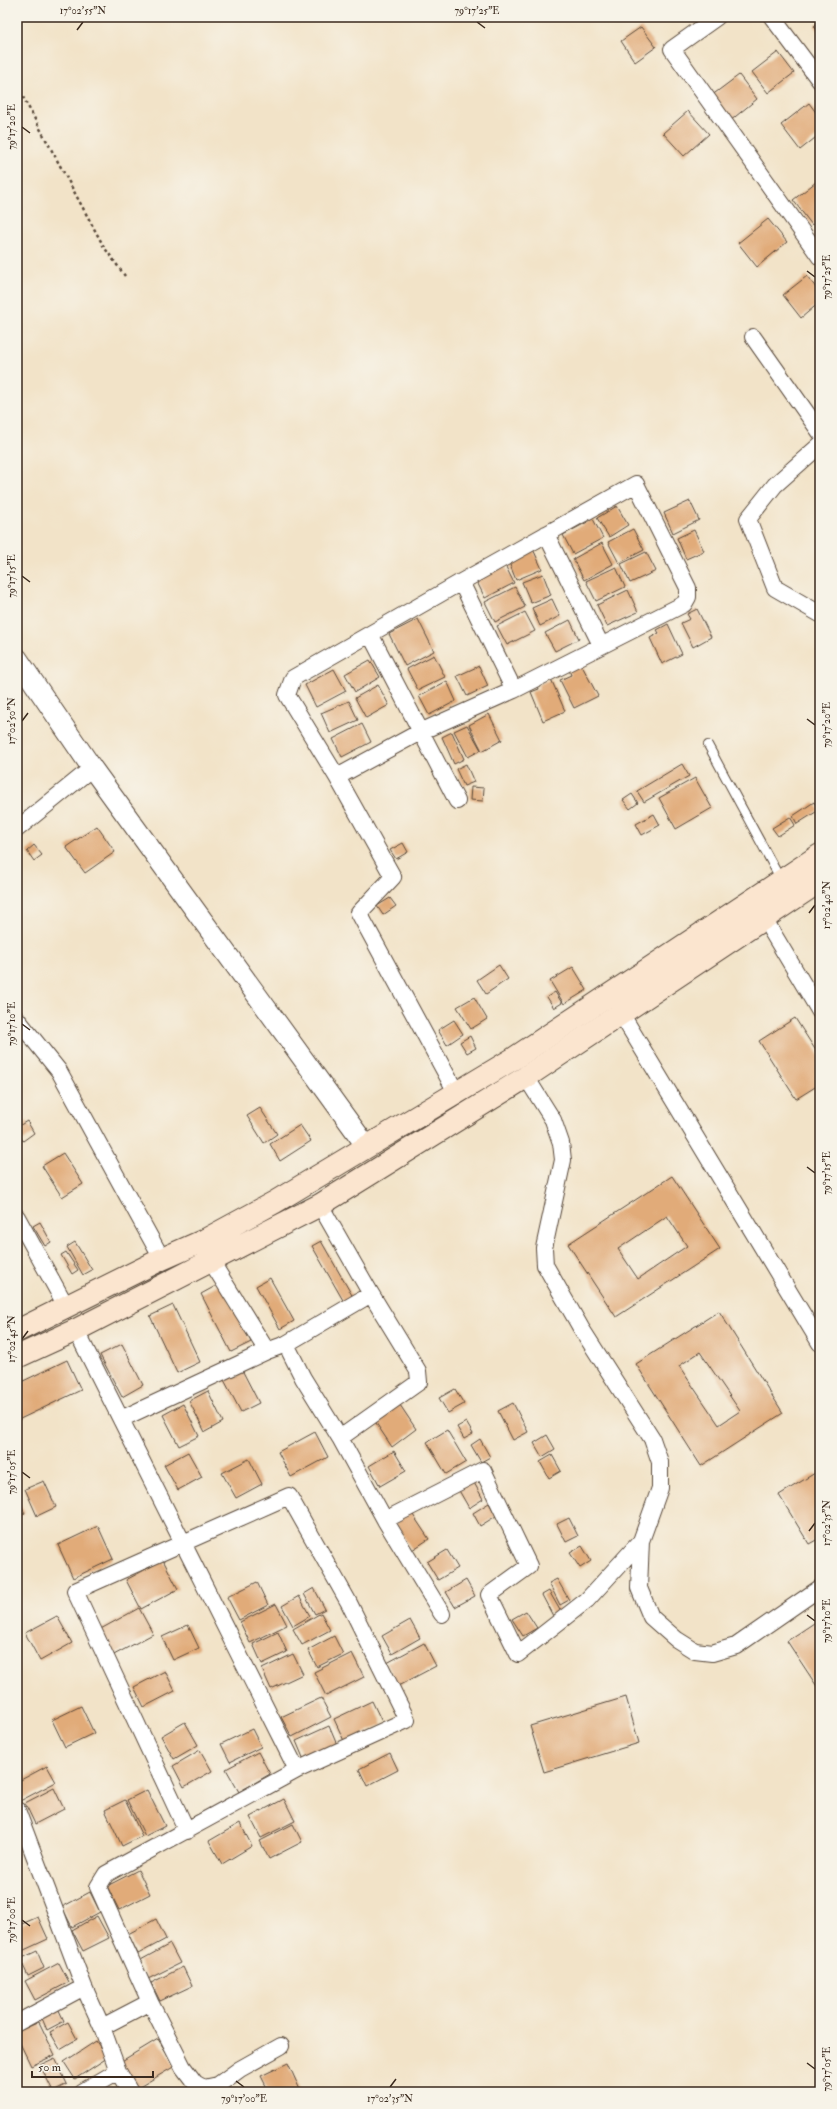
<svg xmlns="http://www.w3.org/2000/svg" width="837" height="2109" font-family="'IM FELL Double Pica',serif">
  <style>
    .building { fill: #e1ab79; fill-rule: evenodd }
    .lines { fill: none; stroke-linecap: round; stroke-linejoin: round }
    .service-casing { stroke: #564638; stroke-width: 10 }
    .minor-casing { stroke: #564638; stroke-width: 18 }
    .tertiary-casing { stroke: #564638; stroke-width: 22 }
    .secondary-casing { stroke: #564638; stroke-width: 24 }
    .path { stroke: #564638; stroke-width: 2.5; stroke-dasharray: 3 3; stroke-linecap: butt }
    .service { stroke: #fff; stroke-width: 8 }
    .minor { stroke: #fff; stroke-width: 16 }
    .tertiary { stroke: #fff; stroke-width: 20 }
    .secondary { stroke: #fbe5cf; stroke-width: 22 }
    .ticks { fill: none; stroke: #3b2a1e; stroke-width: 1.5 }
    .neatline { fill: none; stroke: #3b2a1e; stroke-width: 1.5 }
    .ticks-label { font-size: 10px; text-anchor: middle; fill: #3b2a1e }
  </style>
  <rect width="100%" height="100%" fill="#f7f3e8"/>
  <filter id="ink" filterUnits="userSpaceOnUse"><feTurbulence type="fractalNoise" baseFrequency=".025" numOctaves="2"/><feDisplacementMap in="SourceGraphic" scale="8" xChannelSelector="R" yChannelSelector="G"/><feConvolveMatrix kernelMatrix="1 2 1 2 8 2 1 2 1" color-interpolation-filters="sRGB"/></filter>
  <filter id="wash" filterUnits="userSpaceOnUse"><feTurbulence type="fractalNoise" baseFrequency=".012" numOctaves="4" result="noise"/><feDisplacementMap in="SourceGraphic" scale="16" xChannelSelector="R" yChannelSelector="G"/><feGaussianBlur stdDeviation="0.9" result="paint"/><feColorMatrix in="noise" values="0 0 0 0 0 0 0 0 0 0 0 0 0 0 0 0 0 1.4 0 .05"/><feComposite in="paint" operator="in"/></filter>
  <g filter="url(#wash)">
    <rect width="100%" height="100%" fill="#f2e3c8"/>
    <g id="blocks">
      <path class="building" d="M 820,21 L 820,34 L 814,26 Z
        M 641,27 L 656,47 L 635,62 L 621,41 Z
        M 778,52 L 794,73 L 768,93 L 752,72 Z
        M 739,75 L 757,99 L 730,121 L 711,96 Z
        M 809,103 L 820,118 L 820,134 L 800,150 L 781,125 Z
        M 688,111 L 709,134 L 684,156 L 663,133 Z
        M 816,182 L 820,187 L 820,220 L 812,225 L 793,200 Z
        M 768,219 L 787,242 L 757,267 L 738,243 Z
        M 807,276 L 820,293 L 820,302 L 801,318 L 783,295 Z
        M 690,501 L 699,520 L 673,533 L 664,513 Z
        M 617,506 L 628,525 L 609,537 L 597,518 Z
        M 593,519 L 603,538 L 573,554 L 563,535 Z
        M 633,529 L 644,550 L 619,563 L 608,542 Z
        M 694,530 L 704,551 L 686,559 L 677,538 Z
        M 602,543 L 613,564 L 584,580 L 573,559 Z
        M 533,549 L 542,569 L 516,580 L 508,560 Z
        M 646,552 L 656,571 L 630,583 L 621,564 Z
        M 505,565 L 514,583 L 485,598 L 476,580 Z
        M 616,567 L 625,587 L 596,601 L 586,581 Z
        M 543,574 L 551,595 L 531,603 L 522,582 Z
        M 515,587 L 525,607 L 495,622 L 485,602 Z
        M 628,590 L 638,612 L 607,626 L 597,605 Z
        M 552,599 L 560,616 L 540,626 L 532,608 Z
        M 697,609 L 711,637 L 693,647 L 681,623 L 690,619 L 687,614 Z
        M 525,612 L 535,631 L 507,645 L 497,626 Z
        M 418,619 L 434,651 L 405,666 L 389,634 Z
        M 570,620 L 579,639 L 555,651 L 545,633 Z
        M 668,624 L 682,654 L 662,664 L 650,638 L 659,633 L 657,630 Z
        M 434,655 L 445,677 L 418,690 L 407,669 Z
        M 370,660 L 380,677 L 355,692 L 345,674 Z
        M 581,664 L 598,696 L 574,708 L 560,680 L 571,675 L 569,670 Z
        M 479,666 L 488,686 L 467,696 L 457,676 Z
        M 334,669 L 346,691 L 316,707 L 305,685 Z
        M 551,679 L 565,711 L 543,721 L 531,692 L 539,689 L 538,685 Z
        M 447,681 L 456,701 L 429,715 L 419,696 Z
        M 378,685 L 389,705 L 366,718 L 355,698 Z
        M 349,701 L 358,720 L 330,733 L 321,713 Z
        M 489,714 L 502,740 L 482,751 L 469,725 Z
        M 362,724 L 371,742 L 342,757 L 333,739 Z
        M 467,725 L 481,750 L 468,757 L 454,731 Z
        M 452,732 L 464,759 L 454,764 L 442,737 Z
        M 466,764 L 474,782 L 464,786 L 456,769 Z
        M 682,764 L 689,776 L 644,802 L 637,791 Z
        M 695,778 L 712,808 L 676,829 L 659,798 Z
        M 471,787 L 484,788 L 483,801 L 470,800 Z
        M 632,794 L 638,803 L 630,809 L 623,800 Z
        M 814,802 L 819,810 L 797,824 L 793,816 Z
        M 654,814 L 660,825 L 642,835 L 636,824 Z
        M 790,817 L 795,825 L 778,836 L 772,828 Z
        M 97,826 L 115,852 L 85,873 L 66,847 Z
        M 403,843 L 408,852 L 396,859 L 390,850 Z
        M 34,845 L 42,855 L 34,861 L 27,851 Z
        M 390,898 L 396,906 L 383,915 L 377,906 Z
        M 499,965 L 508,979 L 486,994 L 477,980 Z
        M 573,967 L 587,990 L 564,1004 L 550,981 Z
        M 555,992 L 562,1003 L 554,1008 L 547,997 Z
        M 474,997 L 487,1019 L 471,1029 L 457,1007 Z
        M 795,1018 L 820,1057 L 820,1084 L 796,1099 L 759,1041 Z
        M 454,1020 L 463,1034 L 447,1045 L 438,1030 Z
        M 470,1036 L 476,1048 L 467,1053 L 460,1042 Z
        M 260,1108 L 277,1134 L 264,1143 L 247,1116 Z
        M 27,1121 L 34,1133 L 23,1141 L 17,1132 L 17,1127 Z
        M 300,1125 L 311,1141 L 280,1161 L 270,1144 Z
        M 63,1153 L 83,1184 L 62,1197 L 42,1166 Z
        M 672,1176 L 720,1249 L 616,1317 L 568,1244 ZM 667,1216 L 687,1246 L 638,1279 L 618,1249 Z
        M 40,1222 L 51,1242 L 45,1246 L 33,1226 Z
        M 321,1241 L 353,1297 L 344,1302 L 312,1246 Z
        M 75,1242 L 92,1270 L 83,1275 L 67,1247 Z
        M 66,1252 L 78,1270 L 72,1274 L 61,1255 Z
        M 270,1278 L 294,1321 L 280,1329 L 256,1286 Z
        M 221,1283 L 251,1342 L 231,1352 L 201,1294 Z
        M 173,1305 L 200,1362 L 177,1373 L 150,1316 Z
        M 719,1311 L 783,1413 L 701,1466 L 636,1364 ZM 700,1352 L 740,1411 L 719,1425 L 679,1366 Z
        M 122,1344 L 143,1385 L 122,1397 L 100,1355 Z
        M 67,1360 L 81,1390 L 18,1420 L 17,1384 Z
        M 241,1368 L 259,1403 L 241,1412 L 223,1378 Z
        M 455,1389 L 464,1404 L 448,1413 L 439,1398 Z
        M 208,1391 L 223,1422 L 205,1432 L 189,1401 Z
        M 398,1402 L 416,1429 L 392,1447 L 372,1417 Z
        M 513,1403 L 528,1432 L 513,1440 L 498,1411 Z
        M 183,1404 L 199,1436 L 179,1446 L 163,1415 Z
        M 466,1422 L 473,1434 L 464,1439 L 457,1427 Z
        M 447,1430 L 466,1462 L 446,1474 L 427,1442 Z
        M 315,1432 L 328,1457 L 291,1477 L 278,1452 Z
        M 547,1435 L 555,1449 L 542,1457 L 534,1443 Z
        M 480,1439 L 490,1457 L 481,1462 L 471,1445 Z
        M 394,1451 L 406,1471 L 380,1486 L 369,1466 Z
        M 188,1452 L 202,1477 L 178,1490 L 164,1465 Z
        M 552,1455 L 561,1471 L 549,1478 L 540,1462 Z
        M 249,1459 L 262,1484 L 236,1498 L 222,1473 Z
        M 815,1473 L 820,1481 L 820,1538 L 809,1544 L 779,1495 Z
        M 472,1479 L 483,1499 L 469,1508 L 457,1487 Z
        M 44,1481 L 56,1507 L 37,1516 L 25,1489 Z
        M 17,1498 L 25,1513 L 17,1518 Z
        M 489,1503 L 496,1516 L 480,1526 L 473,1513 Z
        M 411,1512 L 429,1539 L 412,1550 L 395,1523 Z
        M 569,1518 L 578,1536 L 566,1542 L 557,1524 Z
        M 98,1526 L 113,1559 L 73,1578 L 58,1545 Z
        M 582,1546 L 591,1561 L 580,1568 L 570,1553 Z
        M 447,1550 L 458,1568 L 438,1580 L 427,1562 Z
        M 163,1560 L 178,1589 L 141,1609 L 126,1580 Z
        M 557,1579 L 569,1600 L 560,1605 L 549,1583 Z
        M 466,1580 L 475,1596 L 455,1607 L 446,1592 Z
        M 257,1582 L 268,1605 L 239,1620 L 227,1597 Z
        M 314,1588 L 325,1609 L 315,1614 L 304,1594 Z
        M 549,1591 L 561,1612 L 553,1616 L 542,1595 Z
        M 299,1596 L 310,1616 L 293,1626 L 282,1606 Z
        M 276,1604 L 287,1625 L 250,1643 L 240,1622 Z
        M 139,1608 L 153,1634 L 110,1657 L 97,1631 Z
        M 526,1611 L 537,1628 L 523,1636 L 512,1619 Z
        M 321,1613 L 330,1630 L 302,1645 L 293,1629 Z
        M 57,1616 L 72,1643 L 40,1661 L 25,1633 Z
        M 820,1619 L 820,1691 L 787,1641 Z
        M 410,1620 L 420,1638 L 392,1654 L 382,1636 Z
        M 188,1625 L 199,1648 L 173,1660 L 162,1637 Z
        M 278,1632 L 287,1652 L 262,1664 L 253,1644 Z
        M 334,1636 L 343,1654 L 317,1667 L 308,1650 Z
        M 424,1643 L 436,1666 L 398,1686 L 387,1663 Z
        M 352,1653 L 364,1677 L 326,1696 L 314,1672 Z
        M 293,1654 L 303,1674 L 271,1689 L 262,1669 Z
        M 165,1671 L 175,1691 L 144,1707 L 134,1687 Z
        M 626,1697 L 639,1743 L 544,1772 L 530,1726 Z
        M 321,1698 L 331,1717 L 292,1737 L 281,1717 Z
        M 372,1701 L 383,1724 L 345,1743 L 334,1719 Z
        M 81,1706 L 94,1733 L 65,1747 L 52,1720 Z
        M 185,1722 L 198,1745 L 174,1759 L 161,1736 Z
        M 329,1726 L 337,1745 L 304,1760 L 296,1741 Z
        M 252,1729 L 261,1747 L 230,1762 L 221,1744 Z
        M 200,1750 L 212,1771 L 184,1787 L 173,1766 Z
        M 258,1752 L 270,1774 L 239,1792 L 226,1769 Z
        M 390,1753 L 398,1770 L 367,1786 L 359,1769 Z
        M 47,1766 L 56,1782 L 20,1801 L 17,1795 L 17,1782 Z
        M 54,1788 L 64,1809 L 35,1824 L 25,1803 Z
        M 147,1790 L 165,1826 L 145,1836 L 127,1800 Z
        M 284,1799 L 295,1821 L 261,1838 L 250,1817 Z
        M 125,1800 L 142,1836 L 122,1846 L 105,1810 Z
        M 240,1823 L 252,1846 L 222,1864 L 209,1841 Z
        M 293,1824 L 302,1842 L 269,1859 L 260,1841 Z
        M 138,1870 L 150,1894 L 119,1910 L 107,1886 Z
        M 90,1892 L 100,1912 L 72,1927 L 62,1907 Z
        M 97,1916 L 109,1938 L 83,1951 L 72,1930 Z
        M 38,1917 L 48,1939 L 22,1951 L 17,1941 L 17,1926 Z
        M 156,1919 L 166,1939 L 138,1954 L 128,1934 Z
        M 170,1944 L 180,1963 L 148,1979 L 139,1961 Z
        M 37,1951 L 44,1968 L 28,1976 L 20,1959 Z
        M 59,1963 L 69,1982 L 35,2000 L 25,1981 Z
        M 183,1967 L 192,1986 L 160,2001 L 151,1983 Z
        M 58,2008 L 64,2021 L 47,2030 L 41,2016 Z
        M 39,2022 L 55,2055 L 31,2066 L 17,2037 L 17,2032 Z
        M 68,2022 L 77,2039 L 60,2049 L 50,2032 Z
        M 158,2039 L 175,2066 L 136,2089 L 120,2062 Z
        M 96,2041 L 107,2058 L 75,2079 L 64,2062 Z
        M 55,2058 L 67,2084 L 53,2091 L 40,2065 Z
        M 288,2063 L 301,2092 L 269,2092 L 261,2076 Z"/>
    </g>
  </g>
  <g filter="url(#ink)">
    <use href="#blocks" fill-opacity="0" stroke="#564638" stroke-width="1"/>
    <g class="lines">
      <defs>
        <path id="service" d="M 708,745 L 781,880"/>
        <path id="minor" d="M 717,17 L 672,49 L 820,257
          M 772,17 L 820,81
          M 753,337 L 820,432
          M 820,445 L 775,485 L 748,519 L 775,588 L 820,614
          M 546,534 L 601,645
          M 461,582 L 514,690
          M 370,634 L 457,801
          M 337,777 L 287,695 L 293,678 L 461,582 L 636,484 L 688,588 L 688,597 L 684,604 L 514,690 L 420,732 L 337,777 L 393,877 L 359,913 L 457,1094
          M 17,829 L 92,768
          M 765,920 L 820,1012
          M 622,1015 L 820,1343
          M 17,1019 L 59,1071 L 162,1259
          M 526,1077 L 553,1120 L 561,1143 L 563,1160 L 544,1248 L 545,1265 L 581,1328 L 652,1439 L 660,1462 L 660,1488 L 641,1541 L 639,1588 L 651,1617 L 676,1639 L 695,1651 L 712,1653 L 736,1646 L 820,1588
          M 17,1217 L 66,1306
          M 211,1261 L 267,1351
          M 76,1330 L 183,1543 L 289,1496 L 348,1601 L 407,1720 L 297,1770
          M 286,1344 L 303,1378 L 340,1438 L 419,1382 L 418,1371 L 371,1294 L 320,1205
          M 121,1419 L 267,1351 L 286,1344 L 371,1294
          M 340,1438 L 385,1520 L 483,1470 L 529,1566 L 489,1595 L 518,1654 L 587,1600 L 641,1541
          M 385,1520 L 442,1614
          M 17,1810 L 84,1987 L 102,2027 L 118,2071 L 130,2092
          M 187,1831 L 75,1591 L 183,1543 L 297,1770 L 106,1874 L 98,1887 L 150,2002 L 183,2067 L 195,2083 L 204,2088 L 218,2085 L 240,2069 L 281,2046
          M 17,2023 L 84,1987
          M 102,2027 L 150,2002
          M 82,2092 L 118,2071"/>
        <path id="tertiary" d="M 17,658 L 92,768 L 367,1147"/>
        <path id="secondary" d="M 17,1331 L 162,1259 L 205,1240 L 275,1202 L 513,1059 L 820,855
          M 17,1357 L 76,1330 L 320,1205 L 526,1077 L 820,881"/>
      </defs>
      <use href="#service" class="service-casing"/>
      <use href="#minor" class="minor-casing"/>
      <use href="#tertiary" class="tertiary-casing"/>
      <use href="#secondary" class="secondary-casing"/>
      <path class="path" d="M 17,86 L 104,247 L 125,276"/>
      <use href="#service" class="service"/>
      <use href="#minor" class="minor"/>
      <use href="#tertiary" class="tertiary"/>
      <use href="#secondary" class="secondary"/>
    </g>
  </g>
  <path class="ticks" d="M 477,22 L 485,28M 77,30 L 83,22M 22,127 L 30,133M 807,271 L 815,277M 22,576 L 30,582M 807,719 L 815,725M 22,721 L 28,713M 809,913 L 815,905M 22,1024 L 30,1030M 807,1167 L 815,1173M 22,1339 L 28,1331M 22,1472 L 30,1478M 809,1531 L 815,1523M 807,1615 L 815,1621M 22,1920 L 30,1926M 807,2063 L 815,2069M 236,2081 L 244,2087M 390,2087 L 396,2079"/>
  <rect width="837" height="2109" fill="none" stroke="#f7f3e8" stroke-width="44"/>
  <path d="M32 2071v6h121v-6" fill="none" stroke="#3b2a1e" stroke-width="2"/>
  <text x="38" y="2071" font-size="12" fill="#3b2a1e" stroke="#f7f3e8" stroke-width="3" paint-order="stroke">50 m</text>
  <rect x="22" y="22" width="793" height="2065" class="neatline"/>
  <g class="ticks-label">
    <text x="83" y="14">17°02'55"N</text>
    <text x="477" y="14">79°17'25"E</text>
    <text transform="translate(11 127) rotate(-90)" y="4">79°17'20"E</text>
    <text transform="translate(826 277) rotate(-90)" y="4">79°17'25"E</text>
    <text transform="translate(11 576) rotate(-90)" y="4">79°17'15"E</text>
    <text transform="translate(11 721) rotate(-90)" y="4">17°02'50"N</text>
    <text transform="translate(826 725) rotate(-90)" y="4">79°17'20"E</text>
    <text transform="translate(826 905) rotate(-90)" y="4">17°02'40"N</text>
    <text transform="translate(11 1024) rotate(-90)" y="4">79°17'10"E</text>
    <text transform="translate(826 1173) rotate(-90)" y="4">79°17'15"E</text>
    <text transform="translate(11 1339) rotate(-90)" y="4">17°02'45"N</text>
    <text transform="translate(11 1472) rotate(-90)" y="4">79°17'05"E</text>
    <text transform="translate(826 1523) rotate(-90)" y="4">17°02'35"N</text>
    <text transform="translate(826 1621) rotate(-90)" y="4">79°17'10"E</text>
    <text transform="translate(11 1920) rotate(-90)" y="4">79°17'00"E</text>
    <text transform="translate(826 2069) rotate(-90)" y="4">79°17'05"E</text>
    <text x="244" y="2102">79°17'00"E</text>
    <text x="390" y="2102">17°02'35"N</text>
  </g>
</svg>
